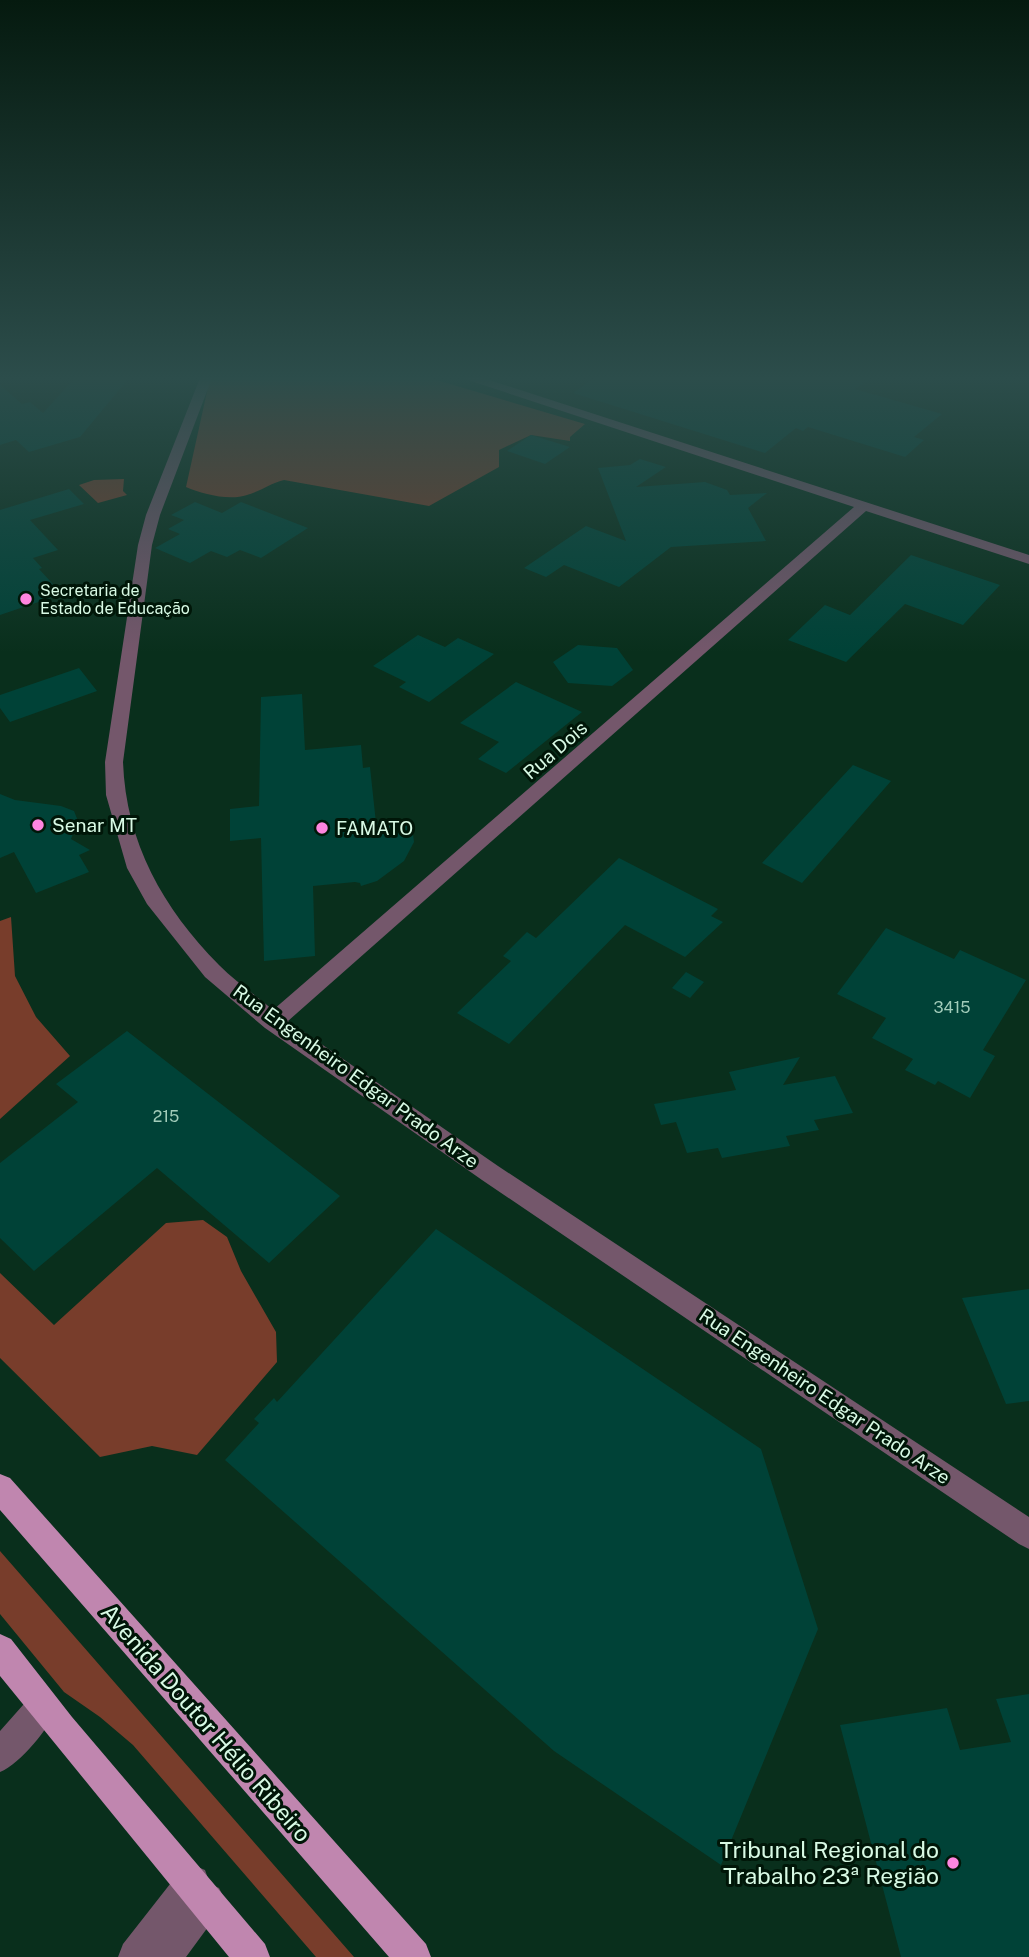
<svg xmlns="http://www.w3.org/2000/svg" width="1029" height="1957" font-family="'Public Sans',sans-serif">
  <style>
    .green { fill: #783d2b }
    .building { fill: #004237 }
    .lines { fill: none; stroke-linecap: round; stroke-linejoin: round }
    .minor { fill: #74576b; fill-rule: evenodd }
    .major { fill: #c086af; fill-rule: evenodd }
    .poi-dot { fill: #fe85df; stroke: #001608; stroke-width: 2.5 }
    .labels { text-anchor: middle; stroke-width: 6; stroke-linejoin: round; paint-order: stroke }
    .far-poi-label { font-size: 16px; fill: #d8fae5; stroke: #001608; text-anchor: start }
    .number-label { font-size: 16px; fill: #a2ccba }
    .street-label { font-size: 19px; fill: #d8fae5; stroke: #001608 }
    .poi-label { font-size: 19px; fill: #d8fae5; stroke: #001608; text-anchor: start }
    .near-street-label { font-size: 23px; fill: #d8fae5; stroke: #001608 }
    .near-poi-label { font-size: 23px; fill: #d8fae5; stroke: #001608; text-anchor: end }
  </style>
  <rect width="100%" height="100%" fill="#092f1c"/>
  <path class="green" d="M 210,378 L 430,378 L 585,424 L 570,437 L 570,441 L 531,435 L 499,450 L 499,467 L 429,506 L 284,480 C 269,484 261,491 247,495 C 229,501 202,494 186,487 Z
    M 124,479 L 123,491 L 127,495 L 98,503 L 79,485 L 94,480 Z
    M 11,917 L 15,976 L 36,1017 L 70,1056 L 0,1119 L 0,921 Z
    M 203,1220 L 227,1237 L 241,1271 L 276,1332 L 277,1362 L 197,1455 L 152,1446 L 100,1457 L 0,1358 L 0,1273 L 54,1325 L 166,1223 Z
    M 0,1551 L 354,1957 L 316,1957 L 133,1745 L 100,1717 L 64,1692 L 0,1614 Z"/>
  <path class="building" d="M 75,378 L 129,378 L 80,437 L 29,452 L 16,440 L 0,445 L 0,385 L 22,404 L 30,402 L 43,413 Z
    M 594,378 L 871,378 L 855,389 L 942,414 L 914,437 L 924,440 L 905,457 L 808,427 L 803,431 L 796,428 L 765,453 L 573,393 Z
    M 531,435 L 570,447 L 545,464 L 507,451 Z
    M 640,459 L 666,467 L 636,487 L 705,482 L 727,490 L 730,495 L 767,493 L 748,508 L 766,541 L 671,547 L 619,587 L 564,565 L 546,577 L 524,568 L 586,526 L 626,541 L 598,468 L 630,465 Z
    M 69,489 L 84,504 L 30,520 L 58,550 L 33,558 L 42,568 L 39,569 L 62,594 L 0,615 L 0,510 Z
    M 195,502 L 222,513 L 241,502 L 308,528 L 261,558 L 240,550 L 227,557 L 211,551 L 190,563 L 155,548 L 180,534 L 168,529 L 184,520 L 171,515 Z
    M 911,555 L 1000,585 L 963,625 L 905,604 L 846,662 L 788,640 L 825,605 L 850,615 Z
    M 418,635 L 445,647 L 458,638 L 494,654 L 429,702 L 399,687 L 406,682 L 373,666 Z
    M 578,645 L 617,648 L 633,670 L 612,686 L 568,683 L 553,662 Z
    M 79,668 L 97,691 L 10,722 L 0,708 L 0,695 Z
    M 516,682 L 582,712 L 506,773 L 478,759 L 499,742 L 460,723 Z
    M 302,694 L 305,750 L 361,745 L 363,768 L 370,767 L 376,823 L 411,819 L 414,842 L 404,861 L 377,881 L 361,886 L 360,883 L 355,882 L 313,886 L 315,956 L 264,961 L 261,838 L 230,841 L 230,809 L 259,806 L 261,697 Z
    M 853,765 L 891,781 L 802,883 L 762,863 Z
    M 0,794 L 15,800 L 61,806 L 74,811 L 78,821 L 71,839 L 90,850 L 79,855 L 89,872 L 36,893 L 14,852 L 0,858 Z
    M 619,858 L 718,909 L 711,916 L 723,922 L 685,957 L 625,925 L 509,1044 L 457,1013 L 511,961 L 503,956 L 527,932 L 536,938 Z
    M 886,928 L 954,959 L 960,950 L 1026,980 L 983,1050 L 995,1056 L 970,1098 L 938,1081 L 935,1085 L 905,1070 L 913,1059 L 872,1038 L 886,1018 L 837,994 Z
    M 686,972 L 704,982 L 690,998 L 672,988 Z
    M 127,1031 L 340,1196 L 269,1263 L 157,1168 L 34,1271 L 0,1238 L 0,1163 L 78,1102 L 56,1084 Z
    M 800,1057 L 783,1085 L 835,1076 L 853,1113 L 814,1120 L 819,1130 L 786,1136 L 790,1146 L 722,1158 L 718,1148 L 687,1153 L 676,1122 L 661,1125 L 654,1104 L 736,1090 L 729,1072 Z
    M 436,1229 L 761,1449 L 818,1629 L 721,1865 L 554,1751 L 225,1460 L 259,1423 L 254,1419 L 274,1398 L 277,1402 Z
    M 1029,1289 L 1029,1401 L 1006,1404 L 962,1298 Z
    M 1029,1694 L 1029,1957 L 901,1957 L 840,1725 L 947,1708 L 960,1750 L 1011,1742 L 996,1699 Z"/>
  <g class="lines">
    <path class="minor" d="M 200,378 L 212,378 L 160,515 L 152,545 L 123,762 C 126,843 163,908 219,965 C 235,981 255,995 273,1010 L 854,507 L 468,380 L 466,378 L 483,378 L 1029,555 L 1029,564 L 866,511 L 288,1021 L 498,1166 L 1029,1517 L 1029,1549 L 1019,1544 L 482,1180 L 265,1028 L 205,977 L 147,904 L 127,868 L 106,795 L 105,762 L 138,545 L 146,515 Z
      M 42,1691 L 53,1696 L 58,1707 C 50,1727 20,1764 0,1772 L 0,1731 L 31,1696 Z
      M 193,1865 L 205,1870 L 210,1884 L 219,1888 L 225,1900 L 219,1912 L 186,1957 L 118,1957 L 123,1944 L 181,1870 Z"/>
    <path class="major" d="M 0,1474 L 10,1478 L 426,1944 L 431,1957 L 389,1957 L 0,1510 Z
      M 0,1634 L 11,1639 L 72,1717 L 265,1944 L 270,1957 L 229,1957 L 0,1676 Z"/>
  </g>
  <linearGradient id="sky" x2="0" y2="1"><stop stop-color="#051a0f"/><stop offset="0.58" stop-color="#2c4d4b"/><stop offset="1" stop-color="#2c4d4b" stop-opacity="0"/></linearGradient>
  <rect width="1029" height="652" fill="url(#sky)"/>
  <g class="poi-dot">
    <circle cx="26" cy="599" r="7"/>
    <circle cx="38" cy="825" r="7"/>
    <circle cx="322" cy="828" r="7"/>
    <circle cx="953" cy="1863" r="7"/>
  </g>
  <g class="labels">
    <g class="far-poi-label">
      <text x="40" y="596">Secretaria de<tspan x="40" dy="18">Estado de Educação</tspan></text>
    </g>
    <g class="number-label">
      <text x="952" y="1013">3415</text>
      <text x="166" y="1122">215</text>
    </g>
    <g class="street-label">
      <text transform="translate(555 750) rotate(-41)" y="7">Rua Dois</text>
      <text transform="translate(356 1076) rotate(36)" y="7">Rua Engenheiro Edgar Prado Arze</text>
      <text transform="translate(825 1396) rotate(34)" y="7">Rua Engenheiro Edgar Prado Arze</text>
    </g>
    <g class="poi-label">
      <text x="52" y="832">Senar MT</text>
      <text x="336" y="835">FAMATO</text>
    </g>
    <g class="near-street-label">
      <text transform="translate(206 1723) rotate(49)" y="8">Avenida Doutor Hélio Ribeiro</text>
    </g>
    <g class="near-poi-label">
      <text x="939" y="1858">Tribunal Regional do<tspan x="939" dy="26">Trabalho 23ª Região</tspan></text>
    </g>
  </g>
</svg>
